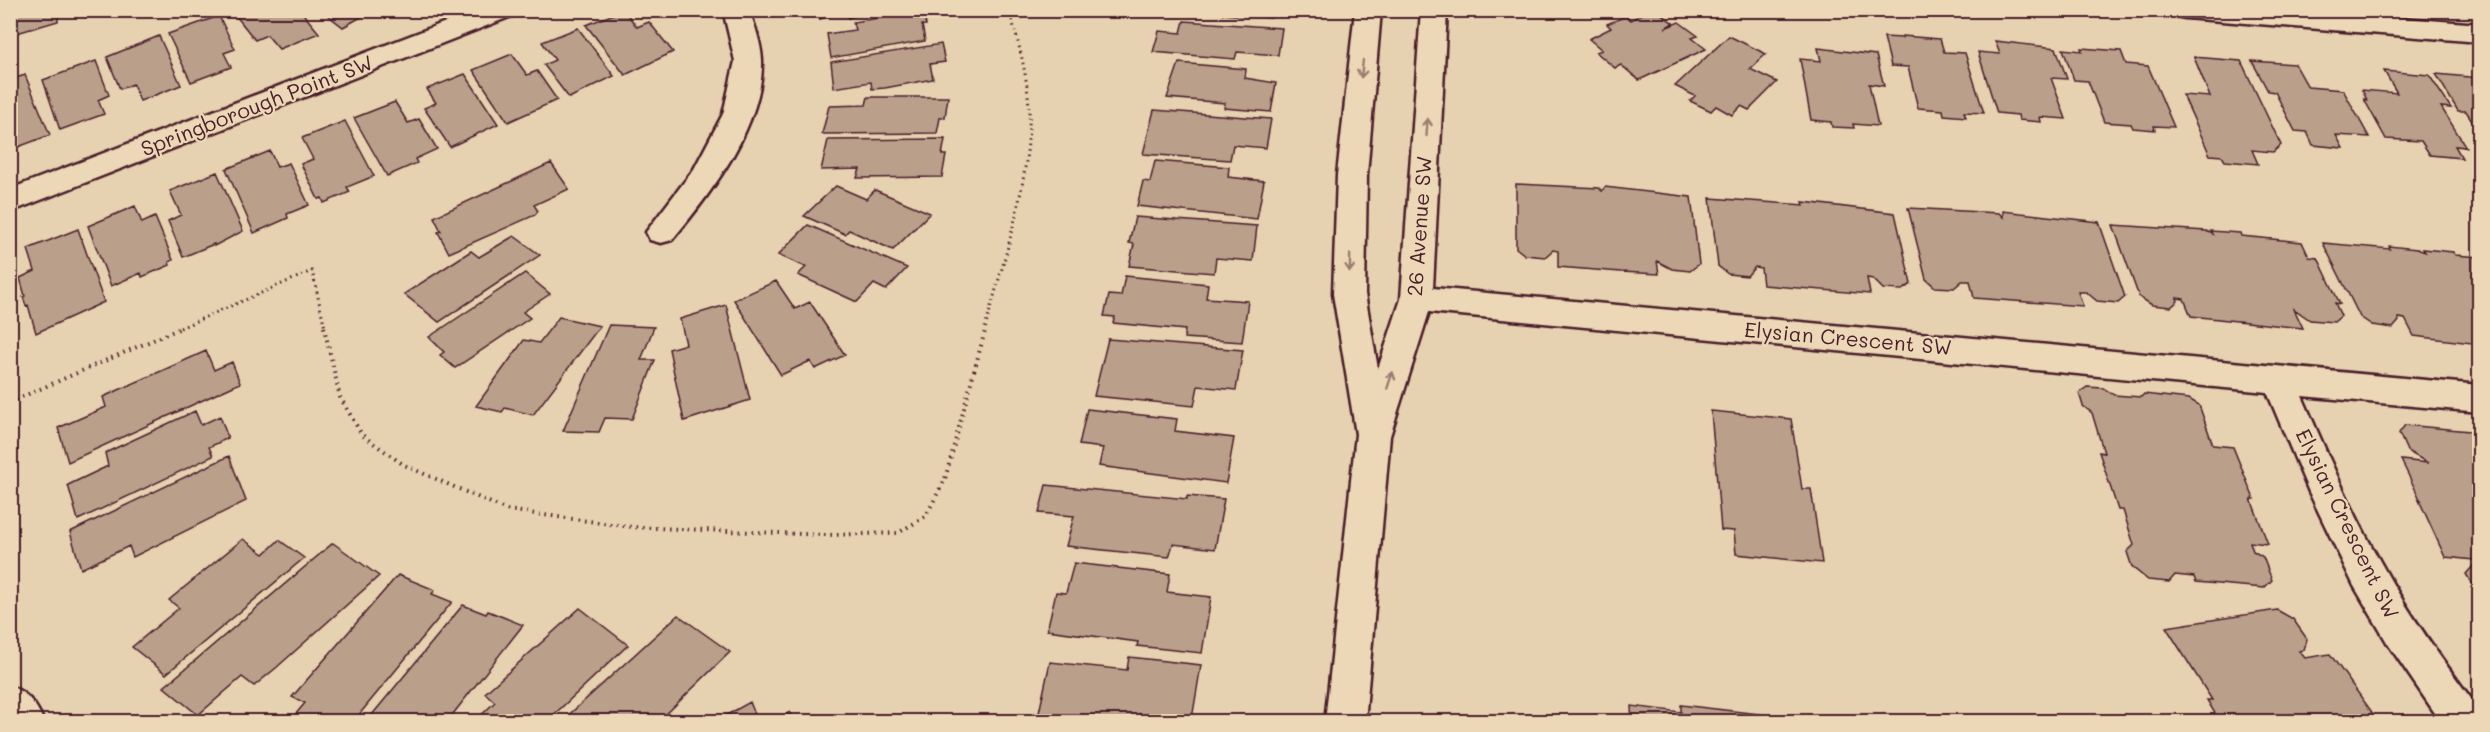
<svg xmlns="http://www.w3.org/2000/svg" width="2490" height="732" font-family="Mali,sans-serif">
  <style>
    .building { fill: #ba9f8b; stroke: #4a1f2b; stroke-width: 1.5 }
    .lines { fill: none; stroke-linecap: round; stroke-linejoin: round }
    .minor-casing { stroke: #4a1f2b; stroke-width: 5 }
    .path-far1 { stroke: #4a1f2b; stroke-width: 3; stroke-dasharray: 1.5 4; stroke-linecap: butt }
    .path { stroke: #4a1f2b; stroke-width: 4; stroke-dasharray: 1.5 5; stroke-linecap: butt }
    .minor { fill: #ecd8b6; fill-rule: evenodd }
    .oneway { stroke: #9b7c70 }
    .labels { text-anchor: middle; stroke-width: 4.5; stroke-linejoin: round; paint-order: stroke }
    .street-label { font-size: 21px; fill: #4a1f2b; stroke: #ecd8b6 }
  </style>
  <rect width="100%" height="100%" fill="#e6d1b0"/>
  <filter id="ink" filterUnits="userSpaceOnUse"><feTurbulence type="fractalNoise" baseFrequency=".0167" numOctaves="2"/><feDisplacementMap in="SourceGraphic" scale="12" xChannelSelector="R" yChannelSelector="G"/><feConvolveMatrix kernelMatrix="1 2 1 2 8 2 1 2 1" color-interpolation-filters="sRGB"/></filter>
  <g filter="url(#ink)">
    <path class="building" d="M 10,10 L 58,10 L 58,21 L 10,35 Z
      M 235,10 L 300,10 L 319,33 L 279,49 L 267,35 L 255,40 L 233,12 Z
      M 321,10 L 374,10 L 343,27 Z
      M 624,10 L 637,27 L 649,22 L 673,52 L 625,75 L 586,25 Z
      M 816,10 L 873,10 L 848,18 L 845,12 L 820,19 Z
      M 1221,10 L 1272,10 L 1271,18 L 1223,14 Z
      M 1650,10 L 1656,10 L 1673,23 L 1665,28 L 1679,22 L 1698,36 L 1692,38 L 1706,49 L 1639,80 L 1621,65 L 1615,68 L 1596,52 L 1602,50 L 1589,39 L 1611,28 L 1607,24 L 1626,16 L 1631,20 Z
      M 923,11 L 926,25 L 922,25 L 925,41 L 831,58 L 827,34 L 855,30 L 853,22 Z
      M 219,16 L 235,49 L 224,53 L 231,67 L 191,82 L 168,34 Z
      M 1184,21 L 1282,28 L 1278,55 L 1237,52 L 1235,59 L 1153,52 L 1159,31 L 1181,33 Z
      M 578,28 L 614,76 L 569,98 L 544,65 L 555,60 L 542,42 Z
      M 159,36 L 181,85 L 140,101 L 133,84 L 120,89 L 107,57 Z
      M 1729,36 L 1766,54 L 1750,69 L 1777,82 L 1749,110 L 1741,106 L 1732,115 L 1716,106 L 1711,111 L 1690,101 L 1695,96 L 1675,86 Z
      M 1902,36 L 1940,39 L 1944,52 L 1965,53 L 1984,113 L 1964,112 L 1966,117 L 1944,115 L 1943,110 L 1918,108 L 1908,67 L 1891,66 L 1884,37 L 1902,38 Z
      M 1995,41 L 2056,48 L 2067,79 L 2051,78 L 2066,119 L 2040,117 L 2041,122 L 2019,120 L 2018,115 L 1997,113 L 1978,52 L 2000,54 Z
      M 941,44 L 945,62 L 930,64 L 933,79 L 885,88 L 872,89 L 871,82 L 834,88 L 831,62 Z
      M 1818,48 L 1876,55 L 1884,86 L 1869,84 L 1878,126 L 1853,124 L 1854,128 L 1832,127 L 1831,122 L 1811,120 L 1800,59 L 1821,61 Z
      M 2081,48 L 2121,51 L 2126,64 L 2148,66 L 2174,127 L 2154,126 L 2155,130 L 2133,128 L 2131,124 L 2104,122 L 2088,81 L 2074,80 L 2063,49 L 2082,51 Z
      M 512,54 L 527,75 L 537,71 L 557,100 L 508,122 L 473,70 Z
      M 2194,57 L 2241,61 L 2281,145 L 2273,152 L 2252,150 L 2258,164 L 2225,161 L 2222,156 L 2210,155 L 2183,95 L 2210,97 Z
      M 96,61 L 109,95 L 98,100 L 104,114 L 60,130 L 43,80 Z
      M 2252,61 L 2295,64 L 2308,87 L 2343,90 L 2369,137 L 2336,135 L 2343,148 L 2313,145 L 2307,132 L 2295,131 L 2275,92 L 2268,91 Z
      M 1179,63 L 1246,69 L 1245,78 L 1276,83 L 1271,112 L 1224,108 L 1225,103 L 1167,98 Z
      M 2384,71 L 2429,75 L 2451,108 L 2441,107 L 2466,147 L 2455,146 L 2462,158 L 2430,155 L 2421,141 L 2386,139 L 2364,99 L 2367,100 L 2362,90 L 2397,93 Z
      M 465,74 L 498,124 L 450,147 L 424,108 L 436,103 L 427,89 Z
      M 2436,74 L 2480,78 L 2480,133 L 2466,111 L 2458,111 Z
      M 25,75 L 50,135 L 10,150 L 10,80 Z
      M 868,97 L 948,97 L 945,117 L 940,118 L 937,133 L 822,134 L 829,106 L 866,105 Z
      M 395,102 L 408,123 L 419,119 L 437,149 L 415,159 L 417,163 L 387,176 L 354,118 Z
      M 1154,110 L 1271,119 L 1266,148 L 1233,145 L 1230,160 L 1143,154 Z
      M 345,121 L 374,176 L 347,187 L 350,192 L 324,203 L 322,198 L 318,199 L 301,164 L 313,159 L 302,138 Z
      M 945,139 L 942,155 L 946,155 L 942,177 L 857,178 L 860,169 L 821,170 L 828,140 Z
      M 270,151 L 277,167 L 289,163 L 309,205 L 287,214 L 288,218 L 254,233 L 226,169 Z
      M 1155,161 L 1229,167 L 1228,177 L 1264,181 L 1257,219 L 1137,206 L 1143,181 L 1150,182 Z
      M 551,163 L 569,189 L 534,205 L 538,211 L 535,215 L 449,253 L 438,232 L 441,231 L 434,217 Z
      M 217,172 L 243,231 L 214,246 L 214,244 L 183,257 L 168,221 L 181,215 L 170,191 Z
      M 1516,184 L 1599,188 L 1602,191 L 1605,187 L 1691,197 L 1699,264 L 1690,271 L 1672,269 L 1657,261 L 1659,274 L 1621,272 L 1558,267 L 1558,251 L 1553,250 L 1545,257 L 1525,255 L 1516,248 Z
      M 836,186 L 866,199 L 875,190 L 930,213 L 893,250 L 849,230 L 845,234 L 804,216 Z
      M 1710,198 L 1804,205 L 1803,202 L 1895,213 L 1911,284 L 1902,290 L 1883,289 L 1873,279 L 1867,278 L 1870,294 L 1763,285 L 1761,268 L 1755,267 L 1747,276 L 1728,274 L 1718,266 Z
      M 135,206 L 142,223 L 155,217 L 173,260 L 169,262 L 170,265 L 142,277 L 141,273 L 111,286 L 88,226 Z
      M 1908,208 L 1999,213 L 2003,217 L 2003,211 L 2099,222 L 2125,297 L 2118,303 L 2097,301 L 2086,292 L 2078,292 L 2083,306 L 1974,298 L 1970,281 L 1962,281 L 1954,288 L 1935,287 L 1926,279 Z
      M 1135,217 L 1257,226 L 1253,261 L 1216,258 L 1214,273 L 1129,266 L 1134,244 L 1129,243 Z
      M 808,225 L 907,268 L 886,290 L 874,284 L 857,302 L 798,275 L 806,267 L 778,255 Z
      M 2113,225 L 2206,231 L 2213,234 L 2211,231 L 2240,233 L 2241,236 L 2302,242 L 2309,257 L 2318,258 L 2340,304 L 2335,303 L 2341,316 L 2334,322 L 2310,320 L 2294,309 L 2303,328 L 2191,316 L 2184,299 L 2177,298 L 2178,301 L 2171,307 L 2152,305 L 2139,297 Z
      M 78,229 L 104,302 L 36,333 L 28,305 L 26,306 L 23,297 L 25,296 L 20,278 L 35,271 L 28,249 Z
      M 514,236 L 540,255 L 439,322 L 404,294 L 471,251 L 479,257 Z
      M 2323,243 L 2390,249 L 2389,246 L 2417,249 L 2425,252 L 2423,249 L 2453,252 L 2455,255 L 2480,257 L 2480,344 L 2414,336 L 2405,319 L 2398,318 L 2399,321 L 2393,328 L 2372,325 L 2360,317 Z
      M 525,273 L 550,294 L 523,312 L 530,318 L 455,368 L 440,355 L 444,352 L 429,337 Z
      M 1125,276 L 1208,284 L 1206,298 L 1248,301 L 1242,342 L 1184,338 L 1185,330 L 1113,323 L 1115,317 L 1104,316 L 1109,295 L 1121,296 Z
      M 776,281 L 795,309 L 810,302 L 845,355 L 815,369 L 810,361 L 781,375 L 734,300 Z
      M 726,305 L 750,400 L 684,421 L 669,349 L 686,344 L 680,319 Z
      M 559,317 L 600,326 L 533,415 L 505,408 L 502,412 L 476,406 L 524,340 L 539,343 Z
      M 609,325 L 654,327 L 641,360 L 655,360 L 632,419 L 605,418 L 599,432 L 563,431 Z
      M 1108,339 L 1243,350 L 1236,390 L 1198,386 L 1194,406 L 1094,396 Z
      M 206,351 L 214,370 L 232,362 L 240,383 L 68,462 L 58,428 L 106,407 L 103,397 Z
      M 2087,387 L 2103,388 L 2114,395 L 2141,397 L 2144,394 L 2189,399 L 2199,405 L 2213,445 L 2233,447 L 2254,499 L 2251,499 L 2268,544 L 2250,542 L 2253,551 L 2263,557 L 2272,580 L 2264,588 L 2196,582 L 2194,577 L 2175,575 L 2169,582 L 2148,580 L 2132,567 L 2127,552 L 2134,545 L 2123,510 L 2118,510 L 2099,452 L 2104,453 L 2092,413 L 2083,406 L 2079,393 Z
      M 1087,409 L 1177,419 L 1175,431 L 1234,438 L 1226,483 L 1099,466 L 1103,448 L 1079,445 Z
      M 195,411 L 201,425 L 220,416 L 228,438 L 209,447 L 213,456 L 78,520 L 68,485 L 108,466 L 105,453 Z
      M 1711,411 L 1791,419 L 1802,489 L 1811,489 L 1822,563 L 1736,554 L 1734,531 L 1721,530 Z
      M 2405,425 L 2480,432 L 2480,596 L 2466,574 L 2473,566 L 2478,566 L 2474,560 L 2445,557 L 2419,500 L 2421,501 L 2401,460 L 2428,463 L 2407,451 L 2399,433 Z
      M 229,456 L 246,501 L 133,557 L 129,546 L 81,569 L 70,532 Z
      M 1046,485 L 1187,499 L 1187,496 L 1224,499 L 1215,549 L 1173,544 L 1169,557 L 1066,546 L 1074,516 L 1039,513 Z
      M 243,539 L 264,554 L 279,540 L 304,558 L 166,674 L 132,647 L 179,608 L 169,600 Z
      M 333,543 L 379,576 L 276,668 L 254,686 L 242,677 L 198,715 L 164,687 Z
      M 1074,563 L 1170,574 L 1167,592 L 1211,597 L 1202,653 L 1137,646 L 1138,642 L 1047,630 L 1056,592 L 1066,593 Z
      M 398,575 L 435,590 L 432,594 L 452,602 L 353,722 L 289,722 L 305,703 L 292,697 Z
      M 463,605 L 486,614 L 488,611 L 523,625 L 449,719 L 436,714 L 430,722 L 366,722 Z
      M 580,608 L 628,645 L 546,722 L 474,722 L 495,702 L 485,693 Z
      M 2277,610 L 2293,619 L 2307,639 L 2304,650 L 2299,651 L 2305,658 L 2330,654 L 2379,722 L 2220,722 L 2207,700 L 2212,700 L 2166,627 Z
      M 678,615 L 730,652 L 658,722 L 561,722 Z
      M 1129,657 L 1201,665 L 1192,719 L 1139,714 L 1137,722 L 1037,722 L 1050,662 L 1127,670 Z
      M 750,702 L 758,722 L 714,722 Z
      M 1681,705 L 1767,715 L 1768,722 L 1632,722 L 1631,706 L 1681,712 Z
      M 790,712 L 793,722 L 772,722 Z"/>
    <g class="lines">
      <defs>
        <path id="minor" d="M 477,10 L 516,10 L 512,16 L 10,212 L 10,189 Z
          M 723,10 L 749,10 C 755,26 761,43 762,60 C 764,124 711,194 672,240 L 661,243 L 650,240 L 646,232 L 694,169 L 723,114 L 735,61 Z
          M 1355,10 L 1381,10 L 1367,175 L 1365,294 L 1378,369 L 1401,299 L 1421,10 L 1447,10 L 1433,288 L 2480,385 L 2480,412 L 2302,396 C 2327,453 2351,511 2382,565 C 2410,616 2444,663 2479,709 L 2480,722 L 2441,722 L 2388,644 L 2354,586 L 2309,492 L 2267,392 L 1429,312 L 1390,436 L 1365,722 L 1325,722 L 1356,434 L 1333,294 L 1337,175 Z
          M 2172,10 L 2299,10 L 2480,24 L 2480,42 L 2185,18 L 2176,16 Z
          M 10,686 C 28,693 36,704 44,722 L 10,722 Z"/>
      </defs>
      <use href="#minor" class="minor-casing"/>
      <path class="path-far1" d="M 180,328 L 312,271 L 325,328
        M 985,328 C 1003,263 1026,195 1029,127 C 1031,88 1020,47 1009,10"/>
      <path class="path" d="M 324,327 L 340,397 L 362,435 L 404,465 L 507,510 L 632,527 L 826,535 L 898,533 L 926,516 L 945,479 L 986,327
        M 10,402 L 183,327"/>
      <use href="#minor" class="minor"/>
    </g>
    <defs><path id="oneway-shaft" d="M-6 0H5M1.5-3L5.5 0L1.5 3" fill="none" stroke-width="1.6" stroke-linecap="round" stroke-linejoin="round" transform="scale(1.5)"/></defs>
    <g class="oneway">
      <use href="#oneway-shaft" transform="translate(1362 69) rotate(96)"/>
      <use href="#oneway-shaft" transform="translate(1427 127) rotate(-87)"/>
      <use href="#oneway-shaft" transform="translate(1350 263) rotate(91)"/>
      <use href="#oneway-shaft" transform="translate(1390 380) rotate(-72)"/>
    </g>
  </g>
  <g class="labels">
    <g class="street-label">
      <text transform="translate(257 106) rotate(-21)" y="7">Springborough Point SW</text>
      <text transform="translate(1420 226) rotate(-86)" y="7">26 Avenue SW</text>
      <text transform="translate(1848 339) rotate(5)" y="7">Elysian Crescent SW</text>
      <text transform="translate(2347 524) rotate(64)" y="7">Elysian Crescent SW</text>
    </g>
  </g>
  <rect width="2490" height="732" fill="none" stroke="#ecd8b6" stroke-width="36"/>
  <rect x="18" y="18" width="2454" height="696" fill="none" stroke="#4a1f2b" stroke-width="2" filter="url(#ink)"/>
</svg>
